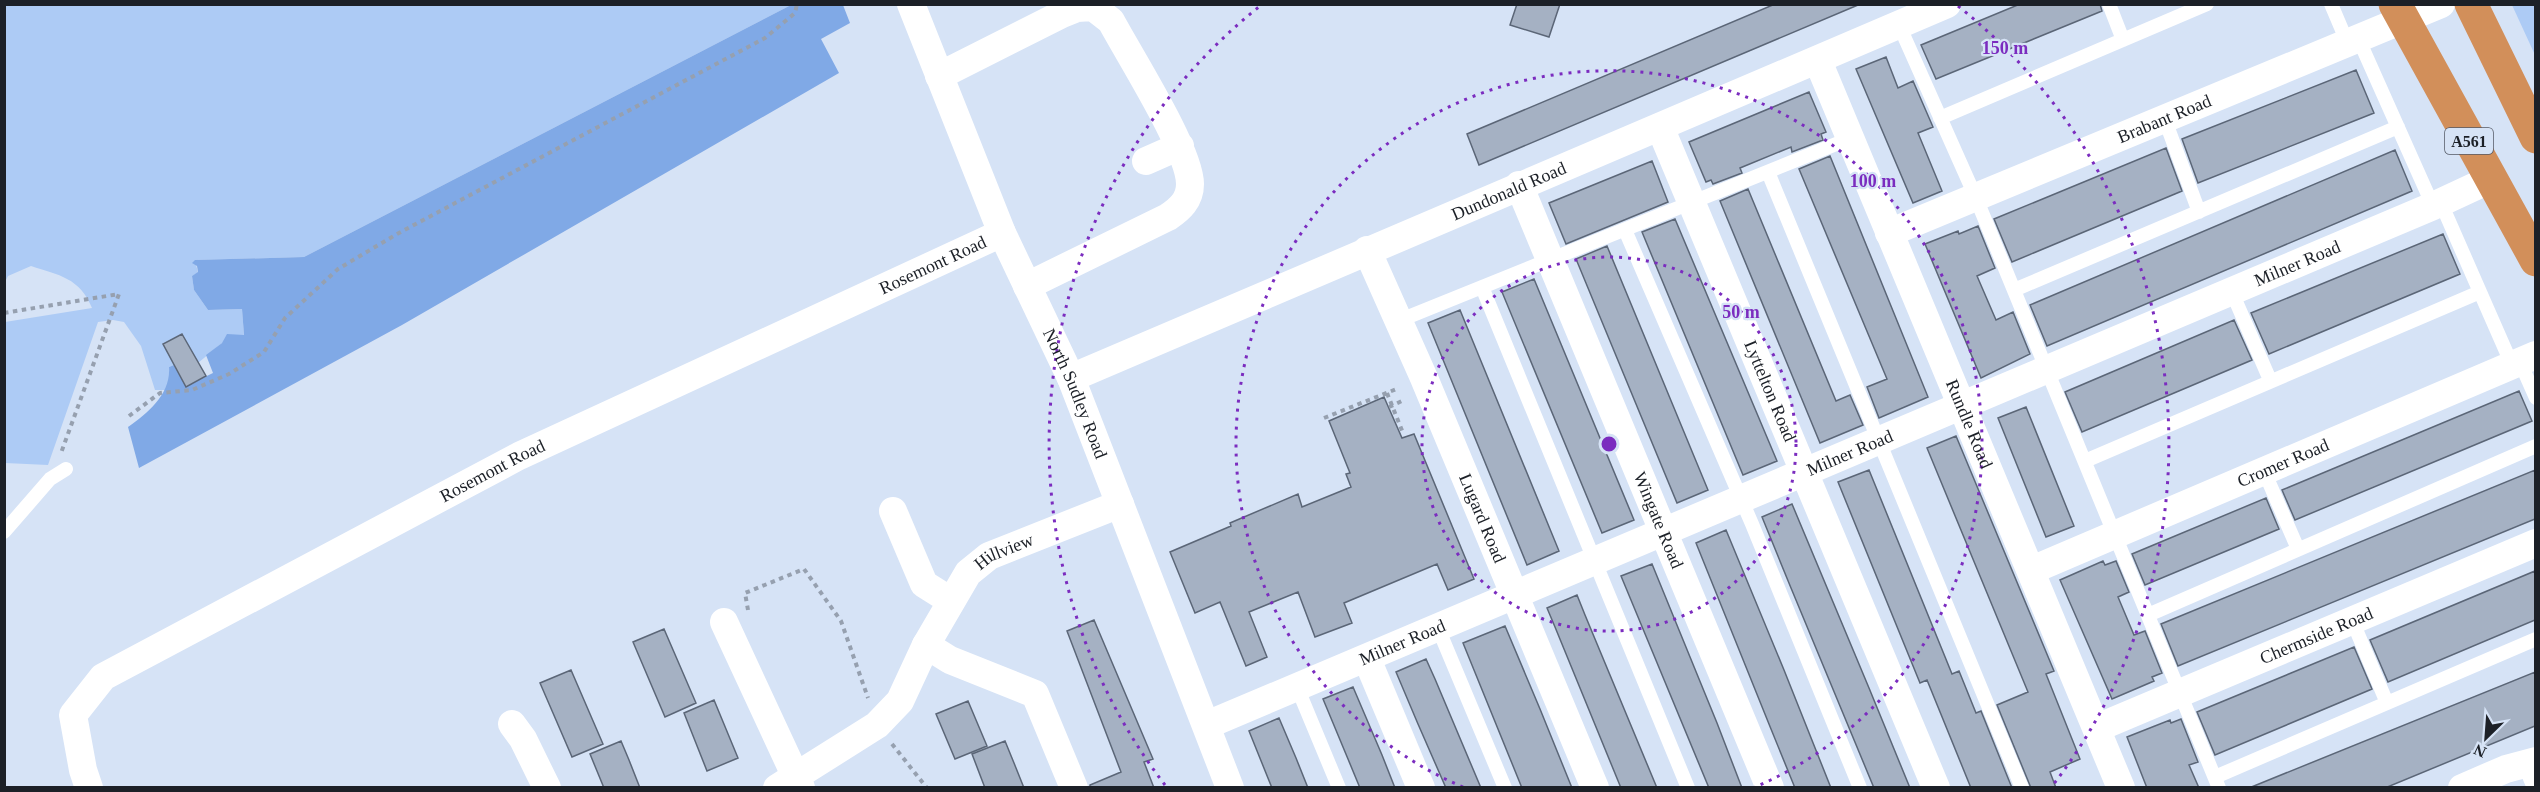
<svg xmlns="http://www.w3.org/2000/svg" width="2540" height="792" font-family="'Times New Roman',serif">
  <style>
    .green { fill: #adcbf5 }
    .forest { fill: #80a9e6 }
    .building { fill: #a5b1c3; stroke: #5b6677; stroke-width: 1.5 }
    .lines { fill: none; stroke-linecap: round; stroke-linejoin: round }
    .path { stroke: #96a0af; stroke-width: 4; stroke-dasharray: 4.5 4.5; stroke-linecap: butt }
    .service { stroke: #fff; stroke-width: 14 }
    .minor { stroke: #fff; stroke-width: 28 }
    .trunk { stroke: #d28f5a; stroke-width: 33 }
    .ring { fill: none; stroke: #7b2cbf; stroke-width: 3; stroke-dasharray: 3 6 }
    .labels { text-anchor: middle; stroke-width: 4.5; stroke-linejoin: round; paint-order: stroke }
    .shield { fill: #d6e3f6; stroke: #545a65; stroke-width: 1.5 }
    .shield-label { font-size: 16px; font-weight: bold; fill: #1c2027 }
    .street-label { font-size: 18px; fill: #1c2027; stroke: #d6e3f6 }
    .centre { fill: #7b2cbf; stroke: #d6e3f6; stroke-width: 3 }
    .ring-label { font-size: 18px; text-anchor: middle; font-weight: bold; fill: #7b2cbf; stroke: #d6e3f6; stroke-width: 4.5; stroke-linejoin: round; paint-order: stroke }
  </style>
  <rect width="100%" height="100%" fill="#d6e3f6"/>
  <path class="green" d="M 5,5 L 791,5 L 304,257 L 195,260 L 198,273 L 192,276 L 194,290 L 208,310 L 242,309 L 244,336 L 222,343 L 198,363 L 164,345 L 174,365 L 169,367 L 169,384 L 165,390 L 155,390 L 141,346 L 124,322 L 113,320 L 98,322 L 48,465 L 5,463 L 5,322 L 92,308 C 80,278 59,275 31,266 L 8,276 L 5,282 Z
    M 2512,5 L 2535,5 L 2535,55 Z"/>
  <path class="forest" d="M 791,5 L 843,5 L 850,23 L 821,39 L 839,73 L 402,325 L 139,468 L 128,427 C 148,413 171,394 169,367 L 174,365 L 186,386 L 213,373 L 206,355 L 222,343 L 227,334 L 244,335 L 242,309 L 208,310 L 194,290 L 192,276 L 198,272 L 197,266 L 192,263 L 195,260 L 304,257 Z"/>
  <path class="building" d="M 1517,4 L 1560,4 L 1549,37 L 1510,25 Z
    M 1775,4 L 1858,5 L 1479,165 L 1467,134 Z
    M 2020,4 L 2100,4 L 2102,11 L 1936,79 L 1921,45 Z
    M 1886,57 L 1898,88 L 1913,81 L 1933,127 L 1918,133 L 1942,191 L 1913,203 L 1856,69 Z
    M 2356,70 L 2374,113 L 2198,183 L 2182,139 Z
    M 1809,92 L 1826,132 L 1821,134 L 1823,140 L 1792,152 L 1791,147 L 1740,168 L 1742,173 L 1713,184 L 1711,180 L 1706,182 L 1689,142 Z
    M 2166,148 L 2182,191 L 2012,262 L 1994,219 Z
    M 2395,150 L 2412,191 L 2047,346 L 2030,305 Z
    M 1830,156 L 1928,397 L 1879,418 L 1867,387 L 1887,379 L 1799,169 Z
    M 1652,161 L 1668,202 L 1566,244 L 1549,203 Z
    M 1748,189 L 1836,401 L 1850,395 L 1863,425 L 1820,443 L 1720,201 Z
    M 1675,219 L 1777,461 L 1743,475 L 1642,232 Z
    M 1978,226 L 1995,268 L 1977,276 L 1996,320 L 2013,312 L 2030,354 L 1981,378 L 1925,244 L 1958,231 L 1959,234 Z
    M 2443,234 L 2460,274 L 2269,354 L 2251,313 Z
    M 1607,246 L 1708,490 L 1677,503 L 1576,259 Z
    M 1534,279 L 1634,520 L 1602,533 L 1502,292 Z
    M 1460,310 L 1559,551 L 1527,565 L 1428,323 Z
    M 2234,320 L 2252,360 L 2082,432 L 2065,392 Z
    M 182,334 L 206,376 L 186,387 L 163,344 Z
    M 2519,391 L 2532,421 L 2295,520 L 2282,490 Z
    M 1384,397 L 1402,438 L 1414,434 L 1474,579 L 1448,590 L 1437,564 L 1344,603 L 1352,623 L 1315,637 L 1298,592 L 1249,612 L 1267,657 L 1246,666 L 1220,602 L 1195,613 L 1170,552 L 1231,526 L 1230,523 L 1298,494 L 1302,507 L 1351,487 L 1346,474 L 1350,473 L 1329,421 Z
    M 2026,407 L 2074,526 L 2046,537 L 1998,418 Z
    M 1956,436 L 2054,671 L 2046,674 L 2080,759 L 2050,772 L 2056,788 L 2031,788 L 1997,705 L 2028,692 L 1927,448 Z
    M 1869,470 L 1952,674 L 1959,671 L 1976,713 L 1981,711 L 2012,788 L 1971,788 L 1927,680 L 1920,683 L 1838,482 Z
    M 2535,470 L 2535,519 L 2178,666 L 2161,624 Z
    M 2266,498 L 2279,529 L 2145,585 L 2132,554 Z
    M 1792,504 L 1869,688 L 1910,788 L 1874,788 L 1791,588 L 1762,517 Z
    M 1726,530 L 1784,670 L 1831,788 L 1795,788 L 1771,729 L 1696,543 Z
    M 2103,561 L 2105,565 L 2116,561 L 2129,592 L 2118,597 L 2134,635 L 2145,631 L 2162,673 L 2152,677 L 2154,681 L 2112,699 L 2060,580 Z
    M 1652,564 L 1717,723 L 1742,788 L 1709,788 L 1621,576 Z
    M 2535,571 L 2535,620 L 2388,682 L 2370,640 Z
    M 1577,595 L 1585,615 L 1657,788 L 1621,788 L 1555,627 L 1547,608 Z
    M 1094,620 L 1153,759 L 1144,762 L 1154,788 L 1090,788 L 1090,785 L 1121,772 L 1067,631 Z
    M 1505,626 L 1540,709 L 1572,788 L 1522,788 L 1463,643 Z
    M 664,629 L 696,703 L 665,717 L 633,642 Z
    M 2354,647 L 2372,689 L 2215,755 L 2197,712 Z
    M 1426,659 L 1435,679 L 1481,788 L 1446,788 L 1418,724 L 1396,672 Z
    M 571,670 L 603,744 L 572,757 L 540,683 Z
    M 2535,672 L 2535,726 L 2385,788 L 2249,788 Z
    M 1353,687 L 1382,755 L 1395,788 L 1360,788 L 1348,759 L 1323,699 Z
    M 714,700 L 738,758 L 707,771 L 684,713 Z
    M 968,701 L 987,746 L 955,759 L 936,714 Z
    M 1279,718 L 1296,758 L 1308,788 L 1272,788 L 1249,731 Z
    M 2181,719 L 2198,762 L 2189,765 L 2199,788 L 2147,788 L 2127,737 L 2170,720 L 2171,723 Z
    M 621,741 L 629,760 L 640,788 L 604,788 L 590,754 Z
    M 1005,741 L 1014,763 L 1024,788 L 985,788 L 972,754 Z"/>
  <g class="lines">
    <path class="path" d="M 4,313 L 119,294 L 61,453
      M 1387,393 L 1403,433
      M 1389,407 L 1404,400
      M 129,416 L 160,393 L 192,390 L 229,374 L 264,352 L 285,318 L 338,269 L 397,234 L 765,38 L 795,13 L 797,4
      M 1324,418 L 1399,388
      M 748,610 L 745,593 L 804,569 L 841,621 L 868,698
      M 892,744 L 927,788"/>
    <path class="service" d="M 2109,4 L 2123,40
      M 2331,4 L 2348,44
      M 1899,25 L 1976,198 L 2219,788
      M 2359,40 L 2433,206
      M 1940,118 L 2207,4
      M 2165,120 L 2199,212
      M 1768,172 L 2022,788
      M 2441,203 L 2512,365
      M 1625,230 L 1752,524 L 1860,788
      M 1482,287 L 1688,788
      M 2014,290 L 2398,127
      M 2231,290 L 2270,380
      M 1398,321 L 1851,138
      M 2520,362 L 2536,398
      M 2085,461 L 2480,292
      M 2264,471 L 2298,549
      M 4,532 L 50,479 L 66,469
      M 2148,615 L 2536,446
      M 2352,620 L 2387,703
      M 1438,628 L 1505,788
      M 1297,687 L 1339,788
      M 2524,764 L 2534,788
      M 2215,777 L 2536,639"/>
    <g class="minor">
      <path id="s1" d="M 911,4 L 1002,233 L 1071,378 L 1230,788"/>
      <path id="s2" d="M 1818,61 L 2121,788"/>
      <path d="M 939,76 L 1062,14 L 1077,8 L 1093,7 L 1111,21 C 1129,55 1190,150 1190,184 C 1190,200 1180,209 1168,217 L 1027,286"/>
      <path id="s3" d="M 1660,127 L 1936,788"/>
      <path d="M 1146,161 L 1180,146"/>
      <path id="s4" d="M 1519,185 L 1770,788"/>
      <path id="s5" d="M 1889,233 L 2441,4"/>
      <path id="s6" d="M 1367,250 L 1424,378 L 1595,788"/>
      <path id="s7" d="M 1071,378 L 1947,4"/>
      <path d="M 893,511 L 924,584 L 951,601"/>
      <path id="s8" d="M 2032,570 L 2536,355"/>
      <path d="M 724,622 L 801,788"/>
      <path d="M 926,645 L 950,660 L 1035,694 L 1074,788"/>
      <path d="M 1367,659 L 1421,788"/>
      <path d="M 512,724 L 523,739 L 547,788"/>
      <path id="s9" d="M 1207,725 L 2433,206 L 2491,179"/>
      <path id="s10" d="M 2097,728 L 2536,543"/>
      <path id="s11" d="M 89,788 L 83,770 L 73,715 L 103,677 L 519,456 L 1002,233"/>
      <path id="s12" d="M 777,788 L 877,725 L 900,701 L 926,645 L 968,573 L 989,556 L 1120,504"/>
      <path d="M 2462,788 L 2506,769 L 2536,761"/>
    </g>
    <path class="trunk" d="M 2395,4 L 2536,260
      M 2471,4 L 2536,137"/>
  </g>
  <g class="ring">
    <circle cx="1609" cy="444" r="187"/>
    <path d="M1463 787A373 373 0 1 1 1755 787"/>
    <path d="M1165 785A560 560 0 0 1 1260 6M1958 6A560 560 0 0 1 2053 785"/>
  </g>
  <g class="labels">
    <rect class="shield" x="2445" y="128" width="48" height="26" rx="4.5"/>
    <g class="shield-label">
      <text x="2469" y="147">A561</text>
    </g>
    <g class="street-label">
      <text dy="6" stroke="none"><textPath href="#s5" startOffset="298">Brabant Road</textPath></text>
      <text dy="6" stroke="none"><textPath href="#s7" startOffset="476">Dundonald Road</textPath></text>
      <text dy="6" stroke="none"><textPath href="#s9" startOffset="1184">Milner Road</textPath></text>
      <text dy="6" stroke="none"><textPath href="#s11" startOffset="1050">Rosemont Road</textPath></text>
      <text dy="6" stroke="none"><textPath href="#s3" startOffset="286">Lyttelton Road</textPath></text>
      <text dy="6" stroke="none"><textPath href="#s1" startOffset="423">North Sudley Road</textPath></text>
      <text dy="6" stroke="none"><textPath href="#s2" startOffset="393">Rundle Road</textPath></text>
      <text dy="6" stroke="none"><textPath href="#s9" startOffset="698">Milner Road</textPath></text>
      <text dy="6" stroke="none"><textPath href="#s8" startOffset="273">Cromer Road</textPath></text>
      <text dy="6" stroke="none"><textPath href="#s11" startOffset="564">Rosemont Road</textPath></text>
      <text dy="6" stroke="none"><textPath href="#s6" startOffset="292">Lugard Road</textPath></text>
      <text dy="6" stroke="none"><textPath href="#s4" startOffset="363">Wingate Road</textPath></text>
      <text dy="6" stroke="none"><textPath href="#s12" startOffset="339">Hillview</textPath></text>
      <text dy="6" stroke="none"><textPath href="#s10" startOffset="238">Chermside Road</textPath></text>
      <text dy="6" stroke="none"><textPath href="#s9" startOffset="212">Milner Road</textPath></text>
    </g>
  </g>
  <circle cx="1609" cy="444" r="9" class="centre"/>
  <g class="ring-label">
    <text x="2005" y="54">150 m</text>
    <text x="1873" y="187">100 m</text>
    <text x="1741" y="318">50 m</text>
  </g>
  <rect width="2540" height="792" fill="none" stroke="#1c2027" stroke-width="12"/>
  <g transform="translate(2486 738) rotate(205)" stroke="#d6e3f6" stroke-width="4.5" paint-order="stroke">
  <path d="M0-4.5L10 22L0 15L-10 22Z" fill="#1c2027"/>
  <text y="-9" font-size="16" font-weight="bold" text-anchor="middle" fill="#1c2027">N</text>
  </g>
</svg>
